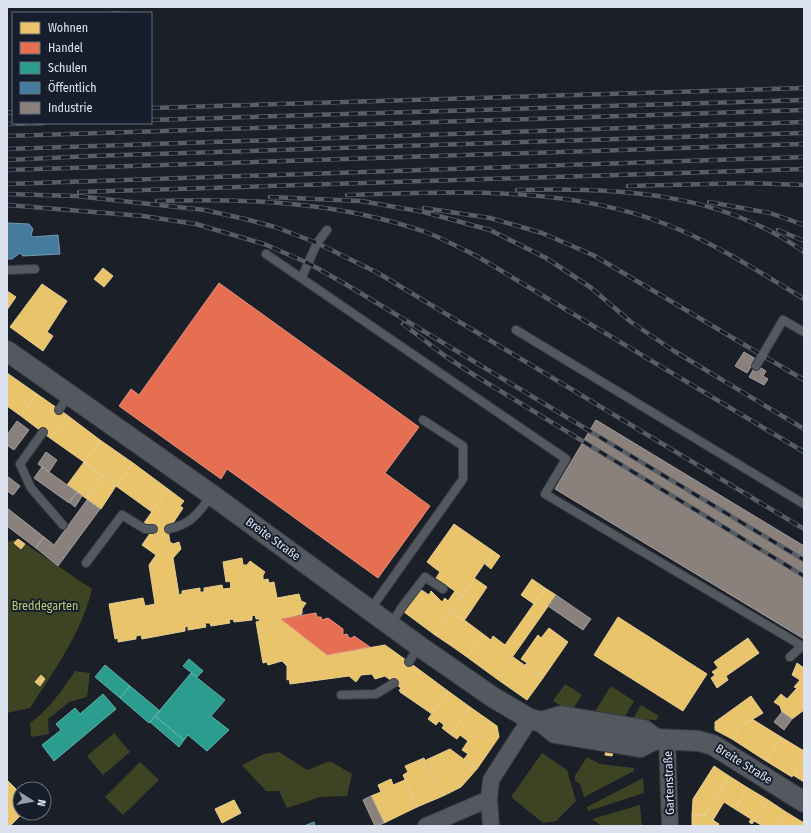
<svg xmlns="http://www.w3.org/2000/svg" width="811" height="833" font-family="'Fira Sans Condensed',sans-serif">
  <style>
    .green { fill: #3e4323 }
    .homes { fill: #e9c46a; stroke: #e5cd92 }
    .shops { fill: #e76f51; stroke: #e49280 }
    .schools { fill: #2a9d8f; stroke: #60b2ac }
    .public { fill: #457b9d; stroke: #739ab5 }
    .industry { fill: #8a817c; stroke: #a39e9e }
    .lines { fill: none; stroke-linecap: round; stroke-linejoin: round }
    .service-casing { stroke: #3a3d44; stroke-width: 10 }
    .minor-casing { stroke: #3a3d44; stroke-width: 18 }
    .tertiary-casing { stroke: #3a3d44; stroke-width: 22 }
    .service { stroke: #54585f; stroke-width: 8 }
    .minor { stroke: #54585f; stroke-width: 16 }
    .tertiary { stroke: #54585f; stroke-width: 20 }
    .rail-casing { stroke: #595d64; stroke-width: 4.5 }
    .rail { stroke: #161e2d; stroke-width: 3; stroke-dasharray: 9; stroke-linecap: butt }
    .labels { text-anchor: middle; stroke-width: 4; stroke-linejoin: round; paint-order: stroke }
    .street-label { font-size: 12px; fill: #dde3ee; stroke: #161e2d }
    .park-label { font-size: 12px; fill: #bfca6f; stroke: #161e2d }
  </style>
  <rect width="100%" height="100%" fill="#1b1f28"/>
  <path class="green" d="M 18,539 L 92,589 C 82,632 54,671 30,708 L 7,713 L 7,542 Z
    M 75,671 L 90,673 L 87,697 L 69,702 L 48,719 L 49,734 L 31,737 L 30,723 C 48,711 63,689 75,671 Z
    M 565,684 L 582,695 L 573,709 L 564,707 L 553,701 Z
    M 611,686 L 634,701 L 624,718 L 594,713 Z
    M 641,705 L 659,716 L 656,720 L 633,719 Z
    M 114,733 L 130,752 L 103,775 L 87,756 Z
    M 279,752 L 307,770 L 330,761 L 352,774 L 347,796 L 320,797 L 287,808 L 279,791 L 266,791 L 242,765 L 264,754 Z
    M 542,753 L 567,770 L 576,801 L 556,821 L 543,823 L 511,797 Z
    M 587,757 L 600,764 L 634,768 L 634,771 L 584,797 L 580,784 L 575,781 L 575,776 Z
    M 140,762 L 159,780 L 123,815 L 105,797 Z
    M 643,778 L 644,793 L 588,811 L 587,807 Z
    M 640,805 L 642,826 L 602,826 L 592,819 Z"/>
  <path class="homes" d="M 103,268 L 113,276 L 104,287 L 94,279 Z
    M 42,284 L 67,301 L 47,332 L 53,336 L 43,351 L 10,327 Z
    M 7,291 L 16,297 L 7,310 Z
    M 7,373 L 37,394 L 21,416 L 7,406 Z
    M 37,394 L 67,415 L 50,438 L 21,416 Z
    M 67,415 L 100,440 L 84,462 L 50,438 Z
    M 100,440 L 133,463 L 116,486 L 84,462 Z
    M 84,462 L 103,476 L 87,499 L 67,485 Z
    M 133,463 L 168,489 L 152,512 L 116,486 Z
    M 103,476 L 116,486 L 101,509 L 87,499 Z
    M 168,489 L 184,501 L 180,506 L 183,508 L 168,531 L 170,542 L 173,544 L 179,542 L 181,549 L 173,558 L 179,595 L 182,594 L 182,591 L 200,588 L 200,592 L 204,592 L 204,588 L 222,585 L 223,589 L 231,588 L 230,581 L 226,582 L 223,562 L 242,558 L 243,565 L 247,565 L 250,561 L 265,572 L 263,575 L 263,580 L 268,579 L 269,583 L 274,582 L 277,598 L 299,594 L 301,601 L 306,603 L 302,609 L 302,614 L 281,619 L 327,655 L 385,645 L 417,668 L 400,691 L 399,691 L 401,688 L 385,676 L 375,679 L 372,674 L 361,675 L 356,682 L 349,676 L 290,684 L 289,679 L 287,680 L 287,666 L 282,661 L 268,665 L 267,662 L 263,663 L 256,622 L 260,621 L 259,619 L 256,619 L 255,615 L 252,616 L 252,620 L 234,622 L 233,619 L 229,620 L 230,623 L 211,626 L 210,623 L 205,623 L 206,627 L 188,630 L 188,626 L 185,627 L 185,631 L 142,639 L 141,635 L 136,636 L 136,639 L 118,642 L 118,638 L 115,639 L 109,604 L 143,598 L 145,606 L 155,604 L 149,565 L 156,555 L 142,545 L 153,529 L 144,523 Z
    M 454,524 L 493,551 L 462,596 L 436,578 L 440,572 L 427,562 Z
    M 18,539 L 25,544 L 21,549 L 14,543 Z
    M 493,551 L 500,556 L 491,569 L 485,564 Z
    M 474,578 L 487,587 L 464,621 L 451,612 Z
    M 532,579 L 545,588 L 534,604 L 521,595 Z
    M 545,588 L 556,595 L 497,679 L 467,657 L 483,634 L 491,640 L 493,636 L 505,645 Z
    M 420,589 L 429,595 L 431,591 L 442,602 L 445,598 L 448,601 L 455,591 L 462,596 L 435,635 L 404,612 Z
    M 451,612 L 467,622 L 450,645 L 435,635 Z
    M 618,617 L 707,674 L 683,711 L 594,655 Z
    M 467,622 L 483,634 L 467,657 L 450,645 Z
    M 549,628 L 568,642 L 543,678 L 525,665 L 527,663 L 521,659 L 538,635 L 541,638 Z
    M 748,638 L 759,653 L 726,676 L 728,680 L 717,688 L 711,678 L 715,675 L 712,672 L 718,668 L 714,662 Z
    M 513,657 L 543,678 L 527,700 L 497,679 Z
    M 797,663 L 804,668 L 804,710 L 792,719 L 782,712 L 780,706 L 774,702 L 781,694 L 787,699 L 797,688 L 794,687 L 800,680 L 792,675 Z
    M 417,668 L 448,691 L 432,714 L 400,692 Z
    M 41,675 L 45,679 L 40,686 L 35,682 Z
    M 448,691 L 470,707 L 451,735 L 442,728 L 444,725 L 439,721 L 436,725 L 428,719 Z
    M 751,696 L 763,713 L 740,727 L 732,739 L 715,730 L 715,722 Z
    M 470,707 L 497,726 L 499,737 L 477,769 L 464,759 L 468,754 L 462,750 L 468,741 L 460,735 L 457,739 L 451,735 Z
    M 752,719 L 781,737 L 766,761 L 732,739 L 740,727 Z
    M 781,737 L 804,751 L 804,758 L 792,777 L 766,761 Z
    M 450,749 L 477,769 L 461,787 L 443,796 L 426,760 Z
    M 606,750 L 613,752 L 612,756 L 605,755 Z
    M 424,758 L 443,796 L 417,807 L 403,775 L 408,772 L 405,766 Z
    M 804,758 L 804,782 L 793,775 Z
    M 714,766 L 729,776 L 705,815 L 692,815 L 693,799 Z
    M 729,776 L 748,788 L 735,809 L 724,802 L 713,820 L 705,815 Z
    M 391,779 L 393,785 L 405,780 L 417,807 L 384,823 L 371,796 L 381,792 L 378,785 Z
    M 8,781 L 20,793 L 20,813 L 23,813 L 10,826 L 7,826 Z
    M 748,788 L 768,800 L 752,824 L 749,822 L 751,819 L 735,809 Z
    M 234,800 L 241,813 L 222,823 L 215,809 Z
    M 768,800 L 786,812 L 777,826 L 763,826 L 754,821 Z
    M 786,812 L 804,823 L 804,826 L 777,826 Z
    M 692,815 L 705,815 L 719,824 L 718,826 L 692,826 Z"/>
  <path class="shops" d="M 219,283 L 419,427 L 385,473 L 430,506 L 378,578 L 227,469 L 221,479 L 119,406 L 131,389 L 139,395 Z
    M 316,613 L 317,617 L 321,617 L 322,620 L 328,618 L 343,629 L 343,635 L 347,634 L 349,638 L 352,638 L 354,636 L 370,647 L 327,655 L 281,619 Z"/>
  <path class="schools" d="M 189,659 L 203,671 L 197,677 L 183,666 Z
    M 105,665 L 130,686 L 120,698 L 95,677 Z
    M 191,673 L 225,700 L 211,716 L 229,730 L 207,751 L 188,735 L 184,740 L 155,716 Z
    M 130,686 L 160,711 L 149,723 L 120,698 Z
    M 103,694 L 116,709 L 54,761 L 42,745 L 61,730 L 56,724 L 75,708 L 80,714 Z
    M 155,716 L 184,740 L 179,747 L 150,722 Z"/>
  <path class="public" d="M 7,223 L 29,224 L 33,229 L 31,235 L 33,237 L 58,235 L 60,254 L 23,256 L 20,253 L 12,259 L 7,259 Z
    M 314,822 L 315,826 L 304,826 Z"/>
  <path class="industry" d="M 111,12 L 144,13 L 111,13 Z
    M 744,352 L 756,359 L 747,373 L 735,366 Z
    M 759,367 L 766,371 L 763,376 L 768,379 L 764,385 L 749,377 L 753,370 L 756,371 Z
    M 596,420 L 804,546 L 804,639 L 555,489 Z
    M 17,421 L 29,430 L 14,450 L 7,445 L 7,435 Z
    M 46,452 L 57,460 L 49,472 L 38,464 Z
    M 42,467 L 77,492 L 69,503 L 34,478 Z
    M 7,476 L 20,486 L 13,495 L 7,491 Z
    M 77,492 L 82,496 L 75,507 L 69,502 Z
    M 87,500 L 100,509 L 58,566 L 36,548 L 44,537 L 54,545 Z
    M 7,508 L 44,537 L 36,548 L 7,526 Z
    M 556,595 L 591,619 L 583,630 L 548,606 Z
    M 782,712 L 792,719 L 784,730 L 774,722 Z
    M 371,796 L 384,823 L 377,826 L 375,826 L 363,800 Z"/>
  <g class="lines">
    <defs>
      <path id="service" d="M 266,254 L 566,459 L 545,494 L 804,647
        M 7,270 L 35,269
        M 302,277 L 317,243 L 327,230
        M 516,330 L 804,504
        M 756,366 L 783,320 L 804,332
        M 59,410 L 69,395
        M 43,432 L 20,464 L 31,488 L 63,525
        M 169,529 C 192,524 198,513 212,495
        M 86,563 L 122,515 L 145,529 L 153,529
        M 370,610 L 463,479 L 463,446 L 423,420
        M 391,624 L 402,607 L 425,577 L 443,589
        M 790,657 L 802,646
        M 409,662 L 419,646
        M 341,695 L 376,694 L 394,683"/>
      <path id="minor" d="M 667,740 L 670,826
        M 426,826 L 489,799
        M 491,826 L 489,799 L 491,780 L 530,719"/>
      <path id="tertiary" d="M 7,351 L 212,495 L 419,646 L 494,698 L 530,719 L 542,722 L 555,733 L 640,747 L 656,739 L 699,741 L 713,745 L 804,802
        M 542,722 L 561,716 L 644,730 L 656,739"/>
    </defs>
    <use href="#service" class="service-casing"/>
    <use href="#minor" class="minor-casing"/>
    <use href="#tertiary" class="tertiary-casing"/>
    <use href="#service" class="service"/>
    <use href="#minor" class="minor"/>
    <use href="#tertiary" class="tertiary"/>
    <defs>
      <path id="rail" d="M 151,108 L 804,88
        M 7,113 L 13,112
        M 151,120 L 804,100
        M 7,124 L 44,123
        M 7,136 L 804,110
        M 7,149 L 804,122
        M 7,160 L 92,156 L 804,133
        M 7,170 L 804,144
        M 7,184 L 804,157
        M 628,186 L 748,183 L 804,185
        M 517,190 C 616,187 721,192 804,252
        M 79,192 L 804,169
        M 7,194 L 76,196 L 205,210 L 245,219 L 275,227 L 317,243 L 378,273 L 804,529
        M 347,195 C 454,192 567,185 668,225 C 716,244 760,272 804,299
        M 270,197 L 361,201 L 424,212 L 490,230 L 546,258 L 590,287 L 631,322 L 674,351 L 804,429
        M 157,201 C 247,198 342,202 428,233 C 444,239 459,248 475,255 L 804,452
        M 709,202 L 770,213 L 804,225
        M 7,205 L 143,216 L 196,224 L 264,244 L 308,263 L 347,285 L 804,560
        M 424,208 L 490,218 L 542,233 L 593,255 L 804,380
        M 778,230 L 804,241
        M 403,324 L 445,356 L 474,375 L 804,576"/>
    </defs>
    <use href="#rail" class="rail-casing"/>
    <use href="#rail" class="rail"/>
  </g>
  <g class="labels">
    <g class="street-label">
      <text transform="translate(273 539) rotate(36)" y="4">Breite Straße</text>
      <text transform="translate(744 764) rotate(32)" y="4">Breite Straße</text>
      <text transform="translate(669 783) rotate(-92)" y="4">Gartenstraße</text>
    </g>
    <g class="park-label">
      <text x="45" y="610">Breddegarten</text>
    </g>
  </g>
  <rect width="811" height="833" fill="none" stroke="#dde3ee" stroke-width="16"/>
  <rect x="12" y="12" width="140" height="112" fill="#161e2d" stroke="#666d7a"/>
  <rect x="20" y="22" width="20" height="12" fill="#e9c46a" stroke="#666d7a"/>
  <text x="48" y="32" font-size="12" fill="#dde3ee">Wohnen</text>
  <rect x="20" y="42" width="20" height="12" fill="#e76f51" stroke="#666d7a"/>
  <text x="48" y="52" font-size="12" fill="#dde3ee">Handel</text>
  <rect x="20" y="62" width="20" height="12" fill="#2a9d8f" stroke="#666d7a"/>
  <text x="48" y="72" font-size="12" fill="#dde3ee">Schulen</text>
  <rect x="20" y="82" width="20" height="12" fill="#457b9d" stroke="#666d7a"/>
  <text x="48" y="92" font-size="12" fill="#dde3ee">Öffentlich</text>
  <rect x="20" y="102" width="20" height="12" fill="#8a817c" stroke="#666d7a"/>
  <text x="48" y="112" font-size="12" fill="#dde3ee">Industrie</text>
  <g transform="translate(32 801) rotate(101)"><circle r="19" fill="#161e2d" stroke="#666d7a"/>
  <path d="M0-3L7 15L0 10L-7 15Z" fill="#999ea9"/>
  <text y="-6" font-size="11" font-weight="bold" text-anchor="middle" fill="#dde3ee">N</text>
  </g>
</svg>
